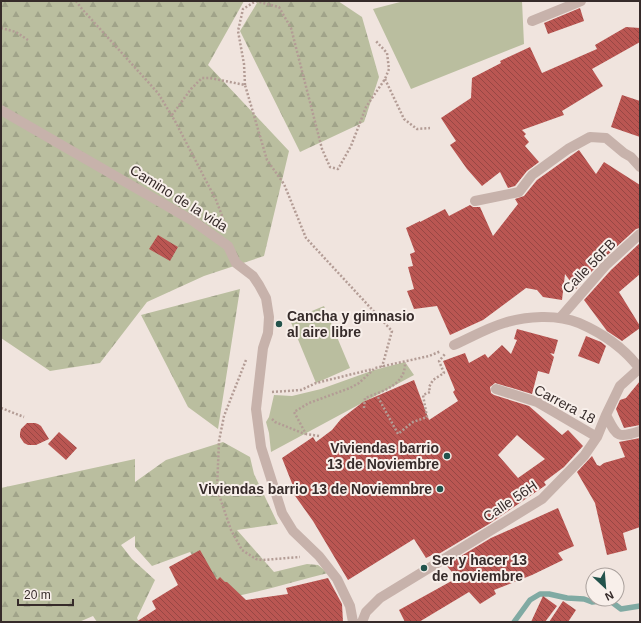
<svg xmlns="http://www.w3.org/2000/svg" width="641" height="623" font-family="Arial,sans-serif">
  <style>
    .grass { fill: #babe9f }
    .forest { fill: url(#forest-firs) }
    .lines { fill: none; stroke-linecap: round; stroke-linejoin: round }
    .stream { stroke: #80aaa3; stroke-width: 5.5 }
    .building { fill: url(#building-back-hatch); fill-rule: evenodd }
    .path { stroke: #b39c95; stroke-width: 2.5; stroke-dasharray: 2 2; stroke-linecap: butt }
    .street { stroke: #c7b2ab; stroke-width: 10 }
    .poi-dot { fill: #23534c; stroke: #f8efea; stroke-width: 1.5 }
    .labels { text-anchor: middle; stroke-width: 4; stroke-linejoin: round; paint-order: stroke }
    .street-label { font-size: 14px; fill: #362b2a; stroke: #f8efea }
    .poi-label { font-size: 14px; font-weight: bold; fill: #362b2a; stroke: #f8efea; text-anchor: start }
  </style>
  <defs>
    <pattern id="forest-firs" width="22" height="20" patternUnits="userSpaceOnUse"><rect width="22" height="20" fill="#babe9f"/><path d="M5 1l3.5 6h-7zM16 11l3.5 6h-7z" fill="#a0a389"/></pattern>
    <pattern id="building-back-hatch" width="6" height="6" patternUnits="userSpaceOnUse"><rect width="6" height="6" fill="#ba5652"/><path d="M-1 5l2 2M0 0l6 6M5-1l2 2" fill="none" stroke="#984744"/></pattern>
  </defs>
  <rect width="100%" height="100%" fill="#f0e4de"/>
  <path class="grass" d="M 404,1 L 522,1 L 524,44 L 411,89 L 373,9 Z
    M 324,306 L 350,368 L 316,383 L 290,320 Z
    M 405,362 L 414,375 L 271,452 L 269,433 L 266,422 L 269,417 L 274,395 L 292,396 L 321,389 L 374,370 Z"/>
  <path class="forest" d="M 1,1 L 244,1 L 208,65 L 289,151 L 264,256 L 204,276 L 147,302 L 100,363 L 50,371 L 1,338 Z
    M 255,1 L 338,1 L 362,17 L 379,77 L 364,122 L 300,152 L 240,31 L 257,3 Z
    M 240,289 L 218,429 L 188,407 L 141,315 Z
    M 223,442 L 250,457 L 254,474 L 278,524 L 237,530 L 274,572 L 307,564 L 318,565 L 328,573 C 296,581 264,591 232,597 L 202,570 L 190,552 L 152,566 L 135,547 L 135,536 L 121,545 L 132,559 L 155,580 L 137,618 L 139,622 L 97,622 L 93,616 L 79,622 L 1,622 L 1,488 L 135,459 L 135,482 L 166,460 Z"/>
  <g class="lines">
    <path class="stream" d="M 514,622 L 530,600 L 540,594 L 549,594 L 567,598 L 584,599 L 592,602 L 609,600 L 621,609 L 640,606"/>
  </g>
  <path class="building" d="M 580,8 L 584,21 L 548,34 L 544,23 Z
    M 626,27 L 640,28 L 640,42 L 592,69 L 603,86 L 562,111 L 564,115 L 522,130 L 526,134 L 524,136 L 529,142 L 525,146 L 539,162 L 527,171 L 515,186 L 508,188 L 500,172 L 482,186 L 467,169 L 450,145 L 456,141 L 441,118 L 471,98 L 472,78 L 501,63 L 500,61 L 530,47 L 542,73 L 597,49 L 595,45 Z
    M 622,95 L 640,101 L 640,137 L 611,127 Z
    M 579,150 L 596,174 L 604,162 L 640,185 L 640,228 L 636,229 L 602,260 L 576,289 L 565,274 L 562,300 L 543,297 L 537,290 L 526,288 L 483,320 L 450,335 L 437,306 L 414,309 L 407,291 L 414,289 L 408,267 L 413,266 L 410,254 L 415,252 L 406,228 L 420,221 L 420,222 L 445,209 L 449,216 L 470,205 L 473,207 L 480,207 L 493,236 L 518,204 L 515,199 L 524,196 L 537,180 Z
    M 158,235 L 178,247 L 170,261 L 149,249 Z
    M 640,243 L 640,274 L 619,292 L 640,326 L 640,328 L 622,341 L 607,331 L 584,300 L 611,270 Z
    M 517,329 L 558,340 L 554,354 L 550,353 L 554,357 L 549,374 L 538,371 L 532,394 L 495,383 L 490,387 L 491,393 L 494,395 L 529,406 L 562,435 L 568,430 L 583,446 L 564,467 L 544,482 L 546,485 L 489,524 L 437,555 L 436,553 L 426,558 L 414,539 L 348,580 L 313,521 L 293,493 L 295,491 L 282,458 L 313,437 L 316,442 L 332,430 L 341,419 L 363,402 L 414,380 L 429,420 L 458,401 L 453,392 L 455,390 L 443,361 L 465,353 L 469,363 L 485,354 L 488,358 L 502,345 L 511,354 L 517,340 L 514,339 ZM 517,435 L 545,459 L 518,478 L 498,455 Z
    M 586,336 L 601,342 L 606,346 L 599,364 L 578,356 Z
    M 640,381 L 640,425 L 624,428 L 616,409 L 620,400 L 626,398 Z
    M 27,423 L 35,423 L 38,424 L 41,426 L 49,439 L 36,445 L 28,445 L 24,443 L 20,437 L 20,433 L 21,429 Z
    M 59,432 L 77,448 L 66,460 L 48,444 Z
    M 640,438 L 640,527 L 623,533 L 627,550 L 607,555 L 595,503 L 577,472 L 592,456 L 597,465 L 600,466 L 604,463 L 625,457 L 619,442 Z
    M 558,508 L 574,546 L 558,553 L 563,560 L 532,575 L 494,590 L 496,594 L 480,604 L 469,592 L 419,622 L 405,622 L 399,610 L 457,578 L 446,565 L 491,538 Z
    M 200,550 L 217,580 L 220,577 L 225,582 L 227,582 L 246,600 L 288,594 L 286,588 L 328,578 L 342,604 L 343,622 L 136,622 L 156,609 L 152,601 L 178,585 L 169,567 Z
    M 543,596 L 557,606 L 545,622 L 531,622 Z
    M 563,601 L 576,610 L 568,622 L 549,622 Z"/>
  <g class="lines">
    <path class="path" d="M 76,1 L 82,9 L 158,93 L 175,121 L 216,200 L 226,226
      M 1,28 L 16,32 L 28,40
      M 385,79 L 404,119 L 417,129 L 430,128
      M 245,85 L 244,64 L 238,31 L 243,9 L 256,1 L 279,7 L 291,28 L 322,149 L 330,167 L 338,169 L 351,146 L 366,107 L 385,79 L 389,69 L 387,53 L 375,40
      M 172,115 L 191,89 L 202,78 L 210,78 L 245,85 L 267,160 L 284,184 L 306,238 L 392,331 L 382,367
      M 246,360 L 224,416 L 219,441 L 217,489 L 231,530 L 242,550 L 256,559 L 263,560 L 300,557
      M 272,392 L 301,390 L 316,383 L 373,369
      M 378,397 L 398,434 L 413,422 L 427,417 L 423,395 L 430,392 L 429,387 L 433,380 L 444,373 L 439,361 L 445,354
      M 1,408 L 24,417
      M 364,408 L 365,398 C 383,391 406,385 405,362
      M 272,419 L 275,422 L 305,434
      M 319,436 L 306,434 L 294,412 L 309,403 L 350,388 L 359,383 L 375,368 L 429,356 L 441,351"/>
    <path class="street" d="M 532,21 L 581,1
      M 1,110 L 193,221 L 228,246 L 236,263 L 253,276 L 259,285 L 266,298 L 269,317 L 268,333 L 263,348 L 256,409 L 261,447 L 282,513 L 293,531 L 319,556 L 337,579 L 350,606 L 353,622
      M 475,201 L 519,192 L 532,175 L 568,149 L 590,137 L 606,138 L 624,153 L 631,157 L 640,167
      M 560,318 L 606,265 L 640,234
      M 454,345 C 470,338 487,328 504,323 C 526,316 557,314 579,323 C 602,333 625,349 640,369
      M 496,389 L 537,402 L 597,437
      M 606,415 C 617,436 616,439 640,431
      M 362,622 L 366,612 L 380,598 L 542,499 L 584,456 L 597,437 L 606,415 L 620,386 L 640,368"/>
  </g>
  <g class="poi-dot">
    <circle cx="279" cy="324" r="4"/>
    <circle cx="447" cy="456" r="4"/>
    <circle cx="440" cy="489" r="4"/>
    <circle cx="424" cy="568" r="4"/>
  </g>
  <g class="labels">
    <g class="street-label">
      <text transform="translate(179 198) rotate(32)" y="5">Camino de la vida</text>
      <text transform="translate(589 266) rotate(-46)" y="5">Calle 56FB</text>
      <text transform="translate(565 404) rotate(28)" y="5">Carrera 18</text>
      <text transform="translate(510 501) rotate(-34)" y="5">Calle 56H</text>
    </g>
    <g class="poi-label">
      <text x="287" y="321">Cancha y gimnasio<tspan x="287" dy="16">al aire libre</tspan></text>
      <text x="439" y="453" text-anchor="end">Viviendas barrio<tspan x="439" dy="16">13 de Noviembre</tspan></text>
      <text x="432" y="494" text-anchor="end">Viviendas barrio 13 de Noviemnbre</text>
      <text x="432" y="565">Ser y hacer 13<tspan x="432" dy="16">de noviembre</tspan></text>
    </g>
  </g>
  <rect width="641" height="623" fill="none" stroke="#362b2a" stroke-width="4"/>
  <g transform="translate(605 587) rotate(154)"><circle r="19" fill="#f8efea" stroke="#aaa19d"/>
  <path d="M0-3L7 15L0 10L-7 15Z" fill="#23534c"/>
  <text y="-6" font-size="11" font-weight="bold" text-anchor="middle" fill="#362b2a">N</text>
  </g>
  <path d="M18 599v6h55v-6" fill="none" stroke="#362b2a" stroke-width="2"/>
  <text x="24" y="599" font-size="12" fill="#362b2a" stroke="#f8efea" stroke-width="3" paint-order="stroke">20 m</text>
</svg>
